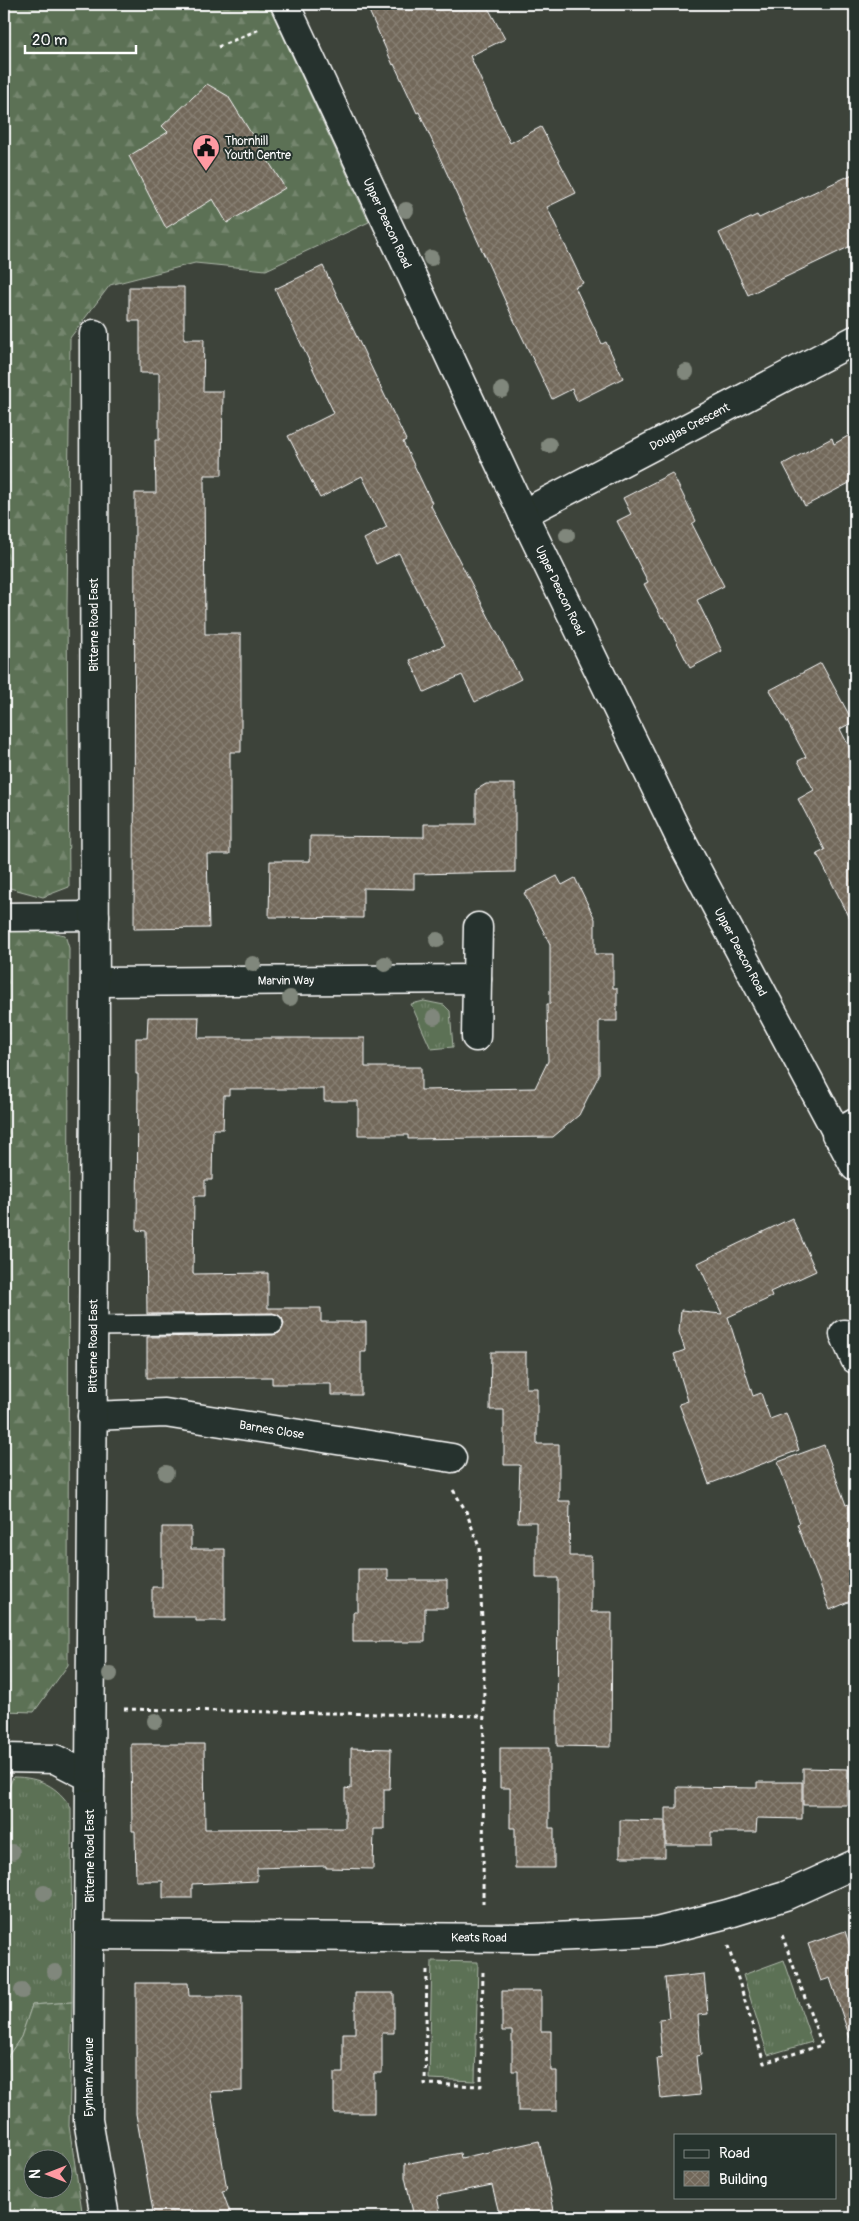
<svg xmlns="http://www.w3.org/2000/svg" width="859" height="2221" font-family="Pangolin,sans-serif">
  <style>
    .grass { fill: url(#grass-tufts); stroke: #aeb8aa }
    .forest { fill: url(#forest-firs); stroke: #aeb8aa; fill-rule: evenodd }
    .building { fill: url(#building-cross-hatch); stroke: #fff }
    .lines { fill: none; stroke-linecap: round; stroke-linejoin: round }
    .lane-casing { stroke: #fff; stroke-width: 22 }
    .street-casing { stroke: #fff; stroke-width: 31 }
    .secondary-casing { stroke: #fff; stroke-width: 31 }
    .path { stroke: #fff; stroke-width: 3; stroke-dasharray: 4 4; stroke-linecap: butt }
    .lane { stroke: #26332d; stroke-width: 19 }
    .street { stroke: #26332d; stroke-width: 28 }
    .secondary { stroke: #26332d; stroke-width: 28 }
    .tree { fill: #80877c }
    .labels { text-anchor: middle; stroke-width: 4; stroke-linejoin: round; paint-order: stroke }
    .poi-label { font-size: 12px; fill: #fff; stroke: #26332d; text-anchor: start }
    .street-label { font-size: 12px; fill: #fff; stroke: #26332d }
  </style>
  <defs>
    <pattern id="grass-tufts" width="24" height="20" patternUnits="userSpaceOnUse" patternTransform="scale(1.25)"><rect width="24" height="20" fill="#5c7155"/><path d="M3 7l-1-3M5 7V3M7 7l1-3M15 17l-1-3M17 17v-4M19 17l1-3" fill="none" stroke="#74866e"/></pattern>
    <pattern id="forest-firs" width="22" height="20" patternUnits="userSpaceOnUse" patternTransform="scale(1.25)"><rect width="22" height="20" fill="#5c7155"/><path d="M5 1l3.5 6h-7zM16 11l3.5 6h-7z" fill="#74866e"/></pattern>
    <pattern id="building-cross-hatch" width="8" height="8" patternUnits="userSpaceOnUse" patternTransform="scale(1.25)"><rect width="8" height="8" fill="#72685a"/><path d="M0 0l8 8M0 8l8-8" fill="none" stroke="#877f73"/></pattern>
  </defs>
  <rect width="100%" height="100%" fill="#3d433a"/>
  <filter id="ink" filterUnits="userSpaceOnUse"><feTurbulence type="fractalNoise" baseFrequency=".02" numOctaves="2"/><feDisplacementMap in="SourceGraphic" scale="10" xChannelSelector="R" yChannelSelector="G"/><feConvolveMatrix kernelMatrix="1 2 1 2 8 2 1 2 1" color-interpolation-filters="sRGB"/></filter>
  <g filter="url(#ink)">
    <path class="grass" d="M 424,1001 L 444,1005 L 450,1011 L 453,1047 L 431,1049 L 411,1004 Z
      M 13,1777 C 39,1777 58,1786 71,1808 L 72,2002 L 32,2005 L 21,2037 L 6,2059 L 6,1795 Z
      M 784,1960 L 812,2042 L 768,2055 L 743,1975 Z
      M 432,1961 L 478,1962 L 475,2081 L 429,2079 Z"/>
    <path class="forest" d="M 4,4 L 268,4 L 369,222 L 266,270 L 195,263 L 110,285 L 70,338 L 67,608 L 69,887 L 43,897 L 6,887 L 4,877 Z
      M 4,923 L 65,935 L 69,948 L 68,1665 L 34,1712 L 4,1711 Z
      M 72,2002 L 69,2126 L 83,2217 L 4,2217 L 4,2062 L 21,2037 L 32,2005 ZM 32,2158 L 62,2158 L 62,2188 L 32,2188 Z"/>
    <path class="building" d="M 366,4 L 486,4 L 505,39 L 470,56 L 510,143 L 541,127 L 576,193 L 547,207 L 583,283 L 575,287 L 602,344 L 606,342 L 623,378 L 577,401 L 572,389 L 552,399 L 512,316 L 419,112 L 417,113 L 394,64 L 393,65 Z
      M 207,84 L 228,96 L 285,188 L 227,223 L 213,199 L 166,228 L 129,156 L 168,132 L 162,126 Z
      M 855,173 L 855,244 L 748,295 L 719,233 L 757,215 L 759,218 Z
      M 323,266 L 406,440 L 403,442 L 432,503 L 430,504 L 521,679 L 475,702 L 462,675 L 424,692 L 410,660 L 445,645 L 399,553 L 376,564 L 364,539 L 387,527 L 362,476 L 320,498 L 288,436 L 334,413 L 275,289 Z
      M 129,287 L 184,287 L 184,339 L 204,339 L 203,391 L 223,391 L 222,475 L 204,475 L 205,634 L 241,634 L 241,752 L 230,752 L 230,854 L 207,854 L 209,928 L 134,929 L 135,493 L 156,493 L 155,440 L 159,440 L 159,373 L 140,373 L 140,321 L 129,321 Z
      M 855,432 L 855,480 L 805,506 L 783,464 L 832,438 L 834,444 Z
      M 672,473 L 696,521 L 692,524 L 724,586 L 697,600 L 722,651 L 690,668 L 664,617 L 662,618 L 644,584 L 648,582 L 617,521 L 631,514 L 623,498 Z
      M 821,663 L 853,722 L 840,729 L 855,758 L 855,928 L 817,854 L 825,850 L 798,799 L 814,790 L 798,761 L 806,757 L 770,690 Z
      M 486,784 L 515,784 L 515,872 L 414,874 L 414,889 L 363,888 L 363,918 L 269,917 L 270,861 L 310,861 L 310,836 L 424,837 L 424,824 L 476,824 L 476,790 Z
      M 557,876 L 562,885 L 575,878 L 595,919 L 595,954 L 613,954 L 613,988 L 617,988 L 617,1021 L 599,1021 L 599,1075 L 579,1115 L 553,1137 L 408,1139 L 408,1135 L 358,1135 L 358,1101 L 324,1101 L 324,1089 L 229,1089 L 229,1095 L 224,1095 L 223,1129 L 213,1129 L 212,1180 L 205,1180 L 205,1196 L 194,1196 L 193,1274 L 268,1273 L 268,1308 L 321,1308 L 321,1322 L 366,1322 L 366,1352 L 361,1352 L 361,1395 L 331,1395 L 331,1384 L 272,1384 L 272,1377 L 147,1378 L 147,1337 L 273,1335 L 279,1333 L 284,1324 L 282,1318 L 273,1313 L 147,1314 L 146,1231 L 137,1230 L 138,1074 L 136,1074 L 136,1038 L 147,1038 L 148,1017 L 199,1017 L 198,1038 L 365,1038 L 365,1067 L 421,1067 L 421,1090 L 535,1088 L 548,1061 L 547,1004 L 550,1004 L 550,944 L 524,893 Z
      M 792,1218 L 816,1271 L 770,1292 L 772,1297 L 728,1317 L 753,1396 L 761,1393 L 770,1419 L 786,1413 L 799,1450 L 709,1484 L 679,1404 L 688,1401 L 674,1354 L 685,1350 L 679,1332 L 681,1310 L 722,1314 L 698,1263 Z
      M 491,1352 L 526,1352 L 526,1388 L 537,1388 L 537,1444 L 559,1444 L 559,1501 L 570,1501 L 569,1556 L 591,1556 L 591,1612 L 612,1612 L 611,1747 L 557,1746 L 558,1578 L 536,1578 L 536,1522 L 518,1522 L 520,1465 L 504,1465 L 504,1410 L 490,1410 Z
      M 824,1445 L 846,1505 L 855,1502 L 855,1599 L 830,1610 L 797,1524 L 800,1523 L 778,1462 Z
      M 162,1527 L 191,1527 L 191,1549 L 225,1549 L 225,1621 L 196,1621 L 196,1617 L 152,1617 L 152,1587 L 162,1587 Z
      M 358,1569 L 388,1569 L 388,1580 L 447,1580 L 447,1608 L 425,1608 L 425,1642 L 353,1642 L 353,1612 L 358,1612 Z
      M 131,1744 L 204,1744 L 205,1829 L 345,1828 L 345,1788 L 351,1789 L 351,1748 L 391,1749 L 390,1789 L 384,1789 L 384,1829 L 374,1829 L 373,1869 L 326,1868 L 326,1866 L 257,1868 L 257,1881 L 192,1884 L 192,1898 L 163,1898 L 163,1881 L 136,1881 L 135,1831 L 132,1831 Z
      M 500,1748 L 549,1748 L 549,1828 L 554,1828 L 554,1868 L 515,1868 L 515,1828 L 510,1828 L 510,1788 L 500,1788 Z
      M 803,1768 L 848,1769 L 847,1805 L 803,1805 Z
      M 757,1782 L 802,1782 L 802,1819 L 757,1818 L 756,1832 L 711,1832 L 711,1845 L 666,1845 L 666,1808 L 677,1808 L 677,1787 L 757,1788 Z
      M 620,1820 L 665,1821 L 665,1857 L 620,1857 Z
      M 845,1931 L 855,1963 L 855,2037 L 850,2038 L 830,1978 L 821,1981 L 808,1944 Z
      M 704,1974 L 708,2014 L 698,2015 L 701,2055 L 696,2056 L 700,2095 L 661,2099 L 657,2059 L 662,2058 L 659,2019 L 669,2018 L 665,1978 Z
      M 136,1983 L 188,1983 L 189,1996 L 242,1996 L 242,2091 L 211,2092 L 227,2190 L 222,2191 L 232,2217 L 154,2217 L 136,2114 Z
      M 502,1991 L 541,1991 L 541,2031 L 551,2031 L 551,2071 L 557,2071 L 557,2111 L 518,2111 L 518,2071 L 512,2071 L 512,2031 L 502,2031 Z
      M 355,1993 L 394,1993 L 394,2033 L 382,2033 L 382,2073 L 374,2073 L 374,2113 L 334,2113 L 334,2073 L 343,2073 L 343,2033 L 355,2033 Z
      M 539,2141 L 554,2210 L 518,2217 L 500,2217 L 492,2185 L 437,2196 L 441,2217 L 414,2217 L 405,2177 L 405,2164 L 460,2153 L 461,2158 Z"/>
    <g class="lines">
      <defs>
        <path id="lane" d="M 93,1326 L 273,1324"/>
        <g id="street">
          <path id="s1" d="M 523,514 L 855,340"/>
          <path d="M 4,917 L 95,916"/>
          <path d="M 477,979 L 478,927"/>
          <path id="s2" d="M 95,982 L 477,979 L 476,1037"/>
          <path d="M 836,1134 L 855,1123"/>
          <path d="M 844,1334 L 855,1359"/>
          <path id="s3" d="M 92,1416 L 165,1413 L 452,1458"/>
          <path d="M 4,1758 L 55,1759 L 90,1777 L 88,2120 L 105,2217"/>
          <path id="s4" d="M 90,1777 L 95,1083 L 94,334"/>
          <path id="s5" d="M 90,1935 L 533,1938 L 656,1932 L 727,1914 L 785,1896 L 855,1864"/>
        </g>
        <g id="secondary">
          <path id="s6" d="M 285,4 L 523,514 L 682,842 L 855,1167"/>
        </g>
      </defs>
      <use href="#lane" class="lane-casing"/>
      <use href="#street" class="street-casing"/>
      <use href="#secondary" class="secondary-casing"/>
      <path class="path" d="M 218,47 L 260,29
        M 453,1490 L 466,1511 L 479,1547 L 484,1670 L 483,1905
        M 124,1709 L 484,1716
        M 728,1946 L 764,2063 L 822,2045 L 781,1932
        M 427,1970 L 425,2084 L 481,2086 L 483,1971"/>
      <use href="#lane" class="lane"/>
      <use href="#street" class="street"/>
      <use href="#secondary" class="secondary"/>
    </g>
    <g class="tree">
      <circle cx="406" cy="210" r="8"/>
      <circle cx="431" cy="258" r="8"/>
      <circle cx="686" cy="372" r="8"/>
      <circle cx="502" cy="390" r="8"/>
      <circle cx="549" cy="445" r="8"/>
      <circle cx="567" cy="535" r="8"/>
      <circle cx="437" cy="940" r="8"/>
      <circle cx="253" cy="964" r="8"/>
      <circle cx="385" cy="964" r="8"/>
      <circle cx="290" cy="998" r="8"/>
      <circle cx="434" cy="1017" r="8"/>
      <circle cx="166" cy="1473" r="8"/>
      <circle cx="110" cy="1674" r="8"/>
      <circle cx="155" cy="1721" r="8"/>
      <circle cx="12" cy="1852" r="8"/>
      <circle cx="44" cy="1893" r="8"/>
      <circle cx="55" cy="1972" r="8"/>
      <circle cx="22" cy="1991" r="8"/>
    </g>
  </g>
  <defs>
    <symbol id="civic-pin" viewBox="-11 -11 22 30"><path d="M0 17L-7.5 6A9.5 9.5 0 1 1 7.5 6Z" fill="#ff9aa2" stroke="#26332d"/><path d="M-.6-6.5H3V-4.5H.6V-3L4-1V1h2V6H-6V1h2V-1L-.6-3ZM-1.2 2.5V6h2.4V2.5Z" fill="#111"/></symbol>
  </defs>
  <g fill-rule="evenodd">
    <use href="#civic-pin" x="190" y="132" width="32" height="43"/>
  </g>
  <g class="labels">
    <g class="poi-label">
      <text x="225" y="145">Thornhill<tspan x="225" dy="14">Youth Centre</tspan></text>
    </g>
    <g class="street-label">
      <text dy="4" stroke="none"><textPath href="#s6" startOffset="242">Upper Deacon Road</textPath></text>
      <text dy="4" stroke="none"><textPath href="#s1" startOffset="188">Douglas Crescent</textPath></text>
      <text dy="4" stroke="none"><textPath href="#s6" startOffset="648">Upper Deacon Road</textPath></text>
      <text transform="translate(94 625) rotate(-90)" y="4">Bitterne Road East</text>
      <text dy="4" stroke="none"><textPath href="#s6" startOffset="1052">Upper Deacon Road</textPath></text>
      <text dy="4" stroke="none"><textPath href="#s2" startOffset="191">Marvin Way</textPath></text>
      <text dy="4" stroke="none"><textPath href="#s4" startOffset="431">Bitterne Road East</textPath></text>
      <text dy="4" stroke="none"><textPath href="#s3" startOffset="181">Barnes Close</textPath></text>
      <text transform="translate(90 1856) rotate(-90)" y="4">Bitterne Road East</text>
      <text dy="4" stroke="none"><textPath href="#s5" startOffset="389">Keats Road</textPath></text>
      <text transform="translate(89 2077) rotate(-90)" y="4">Eynham Avenue</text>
    </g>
  </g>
  <rect width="859" height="2221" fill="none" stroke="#26332d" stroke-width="20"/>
  <rect x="10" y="10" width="839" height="2201" fill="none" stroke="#fff" stroke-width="2" filter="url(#ink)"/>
  <rect x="674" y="2134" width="162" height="65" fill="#26332d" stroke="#7d8581"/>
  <rect x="684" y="2150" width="25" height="8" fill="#26332d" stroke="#7d8581"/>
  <text x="719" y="2158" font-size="15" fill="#ffffff">Road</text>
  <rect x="684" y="2171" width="25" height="15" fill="url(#building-cross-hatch)" stroke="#7d8581"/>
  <text x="719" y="2184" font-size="15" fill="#ffffff">Building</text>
  <g transform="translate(48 2174) rotate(270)"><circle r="24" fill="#26332d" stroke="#7d8581"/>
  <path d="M0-4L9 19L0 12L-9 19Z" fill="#ff9aa2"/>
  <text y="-8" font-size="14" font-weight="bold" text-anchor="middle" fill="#ffffff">N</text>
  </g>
  <path d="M25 45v8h111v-8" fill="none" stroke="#ffffff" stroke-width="2.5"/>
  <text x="32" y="45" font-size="15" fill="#ffffff" stroke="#26332d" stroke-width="4" paint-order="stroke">20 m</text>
</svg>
